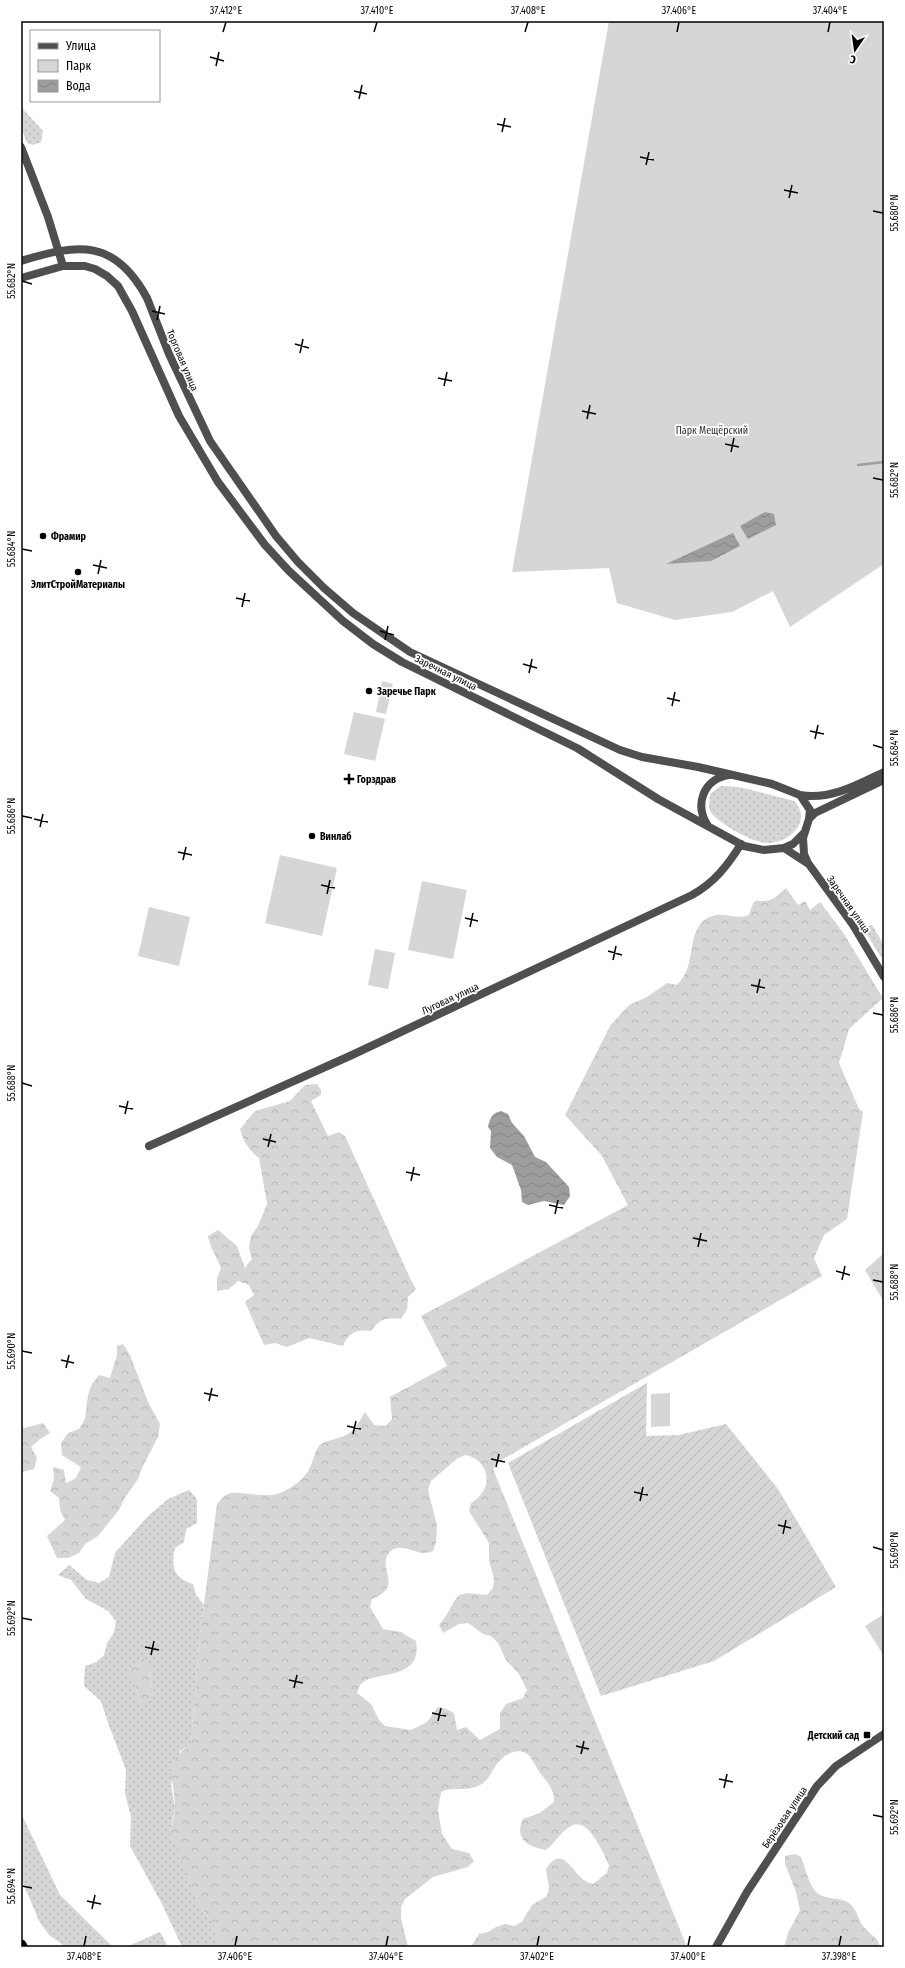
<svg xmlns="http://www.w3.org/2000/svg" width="905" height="1968" font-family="'Fira Sans Condensed',sans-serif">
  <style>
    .grass { fill: url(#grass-dots); fill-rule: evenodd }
    .forest { fill: url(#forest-crowns); fill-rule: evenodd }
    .park { fill: #d6d6d6 }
    .garden { fill: url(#garden-furrows) }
    .water { fill: url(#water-waves) }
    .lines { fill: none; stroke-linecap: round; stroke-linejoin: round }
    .stream { stroke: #9d9d9d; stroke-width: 2.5 }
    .trunk-casing { stroke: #dbdbdb; stroke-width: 13 }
    .minor { stroke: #4f4f4f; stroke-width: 8 }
    .tertiary { stroke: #4f4f4f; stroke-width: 8 }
    .trunk { stroke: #000; stroke-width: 11 }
    .ticks { fill: none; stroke: #000; stroke-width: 1.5 }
    .poi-dot { fill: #000; stroke: #fff; stroke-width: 1.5 }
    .labels { text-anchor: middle; stroke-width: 3.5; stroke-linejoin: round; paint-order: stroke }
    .street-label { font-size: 10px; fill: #000; stroke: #fff }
    .park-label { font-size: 10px; fill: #2d2d2d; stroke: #fff }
    .poi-label { font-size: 10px; font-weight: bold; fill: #000; stroke: #fff; text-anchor: start }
    .neatline { fill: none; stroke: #000; stroke-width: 1.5 }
    .ticks-label { font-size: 10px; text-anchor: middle; fill: #000 }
  </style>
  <defs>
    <pattern id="grass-dots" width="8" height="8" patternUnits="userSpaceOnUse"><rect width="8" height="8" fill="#d6d6d6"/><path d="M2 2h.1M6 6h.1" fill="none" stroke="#b6b6b6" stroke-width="1.8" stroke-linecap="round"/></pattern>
    <pattern id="forest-crowns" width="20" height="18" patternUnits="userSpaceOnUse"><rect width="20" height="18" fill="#d6d6d6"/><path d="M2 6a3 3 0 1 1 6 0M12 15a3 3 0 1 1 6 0" fill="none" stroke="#b6b6b6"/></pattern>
    <pattern id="garden-furrows" width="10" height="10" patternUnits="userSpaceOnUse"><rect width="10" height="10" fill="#d6d6d6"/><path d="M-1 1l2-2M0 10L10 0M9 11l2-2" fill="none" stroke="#b6b6b6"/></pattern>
    <pattern id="water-waves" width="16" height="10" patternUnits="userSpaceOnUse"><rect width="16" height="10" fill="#9d9d9d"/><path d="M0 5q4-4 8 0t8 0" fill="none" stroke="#858585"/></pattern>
  </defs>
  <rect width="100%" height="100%" fill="#fff"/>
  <path class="grass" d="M 21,107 L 43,131 L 41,142 L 33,145 L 27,143 L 21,127 Z
    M 721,786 L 739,787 L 794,801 C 813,820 790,843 768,843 C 753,843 722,825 712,814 L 709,808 L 710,794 Z
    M 872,925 L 884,945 L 884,962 L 863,928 Z
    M 189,1490 L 197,1499 L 197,1523 L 186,1529 L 184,1542 L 175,1548 C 171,1568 173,1577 193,1584 L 196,1595 L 204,1605 L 199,1643 L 191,1744 L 180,1751 L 171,1784 L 175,1808 L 170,1832 L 175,1842 L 198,1902 L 214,1925 L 220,1947 L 182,1947 L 162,1904 L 130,1846 L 131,1817 L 125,1793 L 126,1770 L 108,1723 L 101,1701 L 84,1686 L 85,1666 L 96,1662 L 104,1655 L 107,1643 L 114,1633 L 116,1621 L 108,1611 L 86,1599 L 71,1580 L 58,1575 L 69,1565 L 87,1580 L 99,1583 L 109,1577 L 115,1553 L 148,1516 L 168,1499 ZM 151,1669 L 150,1681 L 153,1692 L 140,1706 L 135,1684 Z
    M 21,1813 L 60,1895 L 113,1947 L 66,1947 L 49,1935 L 39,1921 L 21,1878 Z
    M 160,1932 L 168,1947 L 126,1947 Z"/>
  <path class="forest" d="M 786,888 L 798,905 L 805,901 L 810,910 L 820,902 L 842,931 L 883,998 L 849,1029 L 839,1063 L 859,1109 L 863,1112 L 847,1219 L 824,1235 L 814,1258 L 822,1276 L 498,1462 L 493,1469 L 687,1947 L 471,1947 L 479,1934 L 488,1932 L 496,1927 L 505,1924 L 514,1926 L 522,1922 L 532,1905 L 547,1896 L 549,1887 L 546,1869 C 562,1843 572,1872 584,1880 C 586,1882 590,1883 593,1884 L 607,1873 L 609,1865 C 603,1853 588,1816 571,1826 C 561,1831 555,1843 546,1850 C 528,1847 514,1839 523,1819 L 540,1813 L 554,1802 C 555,1789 546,1781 538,1770 C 535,1765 531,1756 526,1753 C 515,1747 501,1757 495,1767 C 490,1774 488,1781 480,1785 C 467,1792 454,1786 441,1792 L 438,1810 L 442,1834 L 452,1849 L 469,1853 L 474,1861 L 468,1867 L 433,1877 L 405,1899 L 401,1907 L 401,1918 L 408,1947 L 220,1947 L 214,1925 L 198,1902 L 175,1843 L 170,1832 C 171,1825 175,1816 175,1808 C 175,1779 161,1764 191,1744 L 199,1643 L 217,1504 C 220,1501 223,1497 226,1495 C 236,1488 263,1500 280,1493 C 293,1488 306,1478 311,1465 C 314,1458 315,1450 320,1445 C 328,1439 337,1440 346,1435 C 355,1431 360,1420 365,1412 L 374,1425 L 386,1426 L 392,1419 L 390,1397 L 447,1366 L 421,1316 L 628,1205 L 602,1156 L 565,1115 L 610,1026 L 629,1005 L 647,997 L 667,983 L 677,985 C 680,981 684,977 686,972 C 695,952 688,921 716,915 C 727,913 735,920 749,915 C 756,893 754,904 770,900 C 776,898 781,892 786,888 ZM 466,1455 C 491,1461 494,1490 471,1503 L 469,1511 L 489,1543 L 489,1560 L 494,1578 L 493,1588 L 487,1595 L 467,1593 L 459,1595 C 451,1604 448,1616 439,1625 L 443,1633 L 459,1624 L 468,1623 L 483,1634 L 491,1636 L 498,1643 L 506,1660 L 519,1674 L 527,1690 L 523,1698 L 506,1704 L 500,1713 L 500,1729 L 480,1740 L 466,1727 L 457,1730 L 454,1713 L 446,1709 L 438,1707 L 427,1722 L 411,1730 L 385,1726 L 379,1720 L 371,1704 L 357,1693 C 358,1690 359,1686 361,1684 C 374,1670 423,1682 416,1641 L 401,1632 L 383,1629 L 370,1607 L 372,1599 C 404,1586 378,1570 388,1554 C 397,1541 412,1552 423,1553 C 426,1553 430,1552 433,1551 L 436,1543 L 437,1526 L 428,1490 L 431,1481 L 458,1458 Z
    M 317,1084 L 321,1090 L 321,1095 L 311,1101 L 328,1136 L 339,1132 L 345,1136 L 410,1278 L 416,1289 L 408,1297 L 407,1309 L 401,1319 C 386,1318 380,1318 371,1331 C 356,1329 349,1332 343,1346 L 309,1338 L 287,1347 L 275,1343 L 264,1345 L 245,1302 L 254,1295 L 249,1285 L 238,1281 L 229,1289 L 217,1291 L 217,1279 L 221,1268 C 217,1257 210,1248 208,1236 L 218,1230 L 237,1246 L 245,1268 L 252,1259 L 249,1248 L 251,1236 L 258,1226 L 267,1204 L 259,1158 C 249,1150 244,1143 240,1129 L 255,1111 L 290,1101 L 305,1085 Z
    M 884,1253 L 884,1302 L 865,1270 Z
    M 123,1344 L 130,1355 L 148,1402 L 160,1424 L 158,1437 L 142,1468 L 138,1479 L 124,1499 L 119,1510 L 97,1537 L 86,1543 L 79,1553 L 68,1558 L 57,1558 L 47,1536 L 65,1520 L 60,1510 L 59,1498 L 50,1491 L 54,1479 L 53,1467 L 64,1470 L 66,1483 L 76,1478 L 81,1467 L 62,1455 L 61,1443 L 68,1433 L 79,1429 L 85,1419 L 88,1395 L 92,1384 L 99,1375 L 110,1378 L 117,1355 L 117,1346 Z
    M 43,1423 L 50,1433 L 40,1439 L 31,1447 L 37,1458 L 34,1469 L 22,1472 L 21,1429 Z
    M 144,1659 L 151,1669 L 150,1681 L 153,1692 L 146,1703 L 140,1706 L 135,1684 L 128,1674 L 133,1664 Z
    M 795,1854 L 801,1857 C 805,1867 808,1882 815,1891 C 824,1901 839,1896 849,1903 C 857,1909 858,1919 863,1926 C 869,1935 878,1936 880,1947 L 784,1947 L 788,1933 L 800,1910 L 796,1892 L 785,1864 L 785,1856 Z"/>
  <path class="park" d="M 609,21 L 884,21 L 884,564 L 790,627 L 773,591 L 732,612 L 675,620 L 617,603 L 609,568 L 512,572 Z
    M 382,681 L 393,684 L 386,714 L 376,712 Z
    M 354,712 L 385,719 L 375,761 L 344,754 Z
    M 280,855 L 337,868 L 322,936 L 265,923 Z
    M 422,881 L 467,890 L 453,959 L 408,950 Z
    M 149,907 L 190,917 L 179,966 L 138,956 Z
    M 375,949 L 395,953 L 388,989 L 368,985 Z
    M 670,1393 L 670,1426 L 651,1427 L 651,1394 Z
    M 884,1614 L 884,1656 L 865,1626 Z"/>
  <path class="garden" d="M 647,1383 L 646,1436 L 679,1435 L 726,1424 L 778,1489 L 836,1587 L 714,1661 L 601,1696 L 508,1463 Z"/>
  <path class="water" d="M 765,512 L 774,514 L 776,525 L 748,539 L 740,526 Z
    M 733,533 L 740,546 L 711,561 L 666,564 Z
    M 501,1111 L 508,1114 L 512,1123 L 524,1136 L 535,1157 L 546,1162 L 569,1187 L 570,1196 L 564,1205 L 544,1201 L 528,1205 L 522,1202 L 521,1190 L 512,1165 L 497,1157 L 490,1148 L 491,1131 L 488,1127 C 490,1118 492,1113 501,1111 Z"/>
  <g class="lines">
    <path class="stream" d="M 858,465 L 884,462"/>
    <defs>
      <path id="trunk" d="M 21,1945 L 22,1947"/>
    </defs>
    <use href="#trunk" class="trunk-casing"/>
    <path class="minor" d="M 21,147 L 48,217 L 63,266
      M 149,1146 L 352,1055 L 692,895 C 714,883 728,865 741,844"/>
    <path class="tertiary" d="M 21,261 C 79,243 115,239 147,298 L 169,354 L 210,441 L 276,536 L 298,562 L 324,588 L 353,613 L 410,652 L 620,750 L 642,757 L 698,767 L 772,784 L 800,795 L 810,810 L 809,819 L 803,838 L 804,854 L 808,863 L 853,925 L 884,977
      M 21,278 L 63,266 L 85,266 L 95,269 L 107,276 L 118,286 L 132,311 L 179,416 L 218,482 L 265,545 L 289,571 L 343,621 L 373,644 L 402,662 L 577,748 L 658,799 L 744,846 L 764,850 L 784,848 L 793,844 L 804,833
      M 800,795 C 831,800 857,785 884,772
      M 809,819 L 815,813 L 884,780
      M 708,826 C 694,805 703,779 729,775
      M 784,848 L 807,863
      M 716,1947 L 747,1892 L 817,1786 L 836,1766 L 884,1734"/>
    <use href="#trunk" class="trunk"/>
  </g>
  <path class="ticks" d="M 223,32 L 226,22M 374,32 L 377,22M 525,32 L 528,22M 677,32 L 679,22M 828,32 L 830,22M 210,57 L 224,61M 216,66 L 219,52M 354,91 L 367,94M 359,99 L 362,85M 497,124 L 511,127M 502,132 L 505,118M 640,157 L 654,160M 646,165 L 649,152M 784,190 L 798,193M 789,198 L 792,185M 873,211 L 883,213M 22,281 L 32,284M 152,311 L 165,314M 157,320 L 160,306M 295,344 L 309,348M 300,353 L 303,339M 438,378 L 452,381M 444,386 L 447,372M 582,411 L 596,414M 587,419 L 590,405M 725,444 L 739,447M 731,452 L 734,438M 873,478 L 883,480M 22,549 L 32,551M 93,565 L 107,568M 98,574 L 101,560M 236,598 L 250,601M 242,607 L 245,593M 380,631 L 394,635M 385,640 L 388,626M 523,664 L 537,668M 529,673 L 532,659M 667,698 L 680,701M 672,706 L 675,692M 810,731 L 824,734M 815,739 L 818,725M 873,745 L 883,748M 22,816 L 32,818M 34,819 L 48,822M 40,827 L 43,814M 178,852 L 192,855M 183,860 L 186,847M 321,885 L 335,888M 327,894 L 330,880M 465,918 L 478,921M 470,927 L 473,913M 608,951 L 622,955M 613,960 L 616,946M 751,985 L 765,988M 757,993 L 760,979M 873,1013 L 883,1015M 22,1083 L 32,1086M 119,1106 L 133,1109M 125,1114 L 128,1101M 263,1139 L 276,1142M 268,1147 L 271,1134M 406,1172 L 420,1175M 411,1181 L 414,1167M 549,1205 L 563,1208M 555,1214 L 558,1200M 693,1238 L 707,1241M 698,1247 L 701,1233M 836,1271 L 850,1275M 842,1280 L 845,1266M 873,1280 L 883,1282M 22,1351 L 32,1353M 61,1360 L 74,1363M 66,1368 L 69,1355M 204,1393 L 218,1396M 209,1401 L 212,1388M 347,1426 L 361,1429M 353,1434 L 356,1421M 491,1459 L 505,1462M 496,1467 L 499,1454M 634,1492 L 648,1495M 640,1501 L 643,1487M 778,1525 L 791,1528M 783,1534 L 786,1520M 873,1547 L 883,1550M 22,1618 L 32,1620M 145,1647 L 159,1650M 151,1655 L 154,1641M 289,1680 L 303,1683M 294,1688 L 297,1675M 432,1713 L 446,1716M 438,1721 L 441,1708M 576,1746 L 589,1749M 581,1754 L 584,1741M 719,1779 L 733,1782M 724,1788 L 727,1774M 873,1815 L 883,1817M 22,1886 L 32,1888M 87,1901 L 101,1904M 92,1909 L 95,1895M 84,1946 L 86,1936M 235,1946 L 237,1936M 386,1946 L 388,1936M 537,1946 L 539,1936M 688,1946 L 690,1936M 839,1946 L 841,1936"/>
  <g class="poi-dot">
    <circle cx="43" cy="536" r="4"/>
    <circle cx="78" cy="572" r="4"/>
    <circle cx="369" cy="691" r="4"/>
    <path d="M347 773h4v4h4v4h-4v4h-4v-4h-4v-4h4z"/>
    <circle cx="312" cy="836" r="4"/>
    <rect x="863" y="1731" width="8" height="8" rx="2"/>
  </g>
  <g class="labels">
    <g class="street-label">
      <text transform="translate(183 360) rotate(67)" y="4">Торговая улица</text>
      <text transform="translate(446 672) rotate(26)" y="4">Заречная улица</text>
      <text transform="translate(849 904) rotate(55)" y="4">Заречная улица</text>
      <text transform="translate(450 998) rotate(-25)" y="4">Луговая улица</text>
      <text transform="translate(784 1817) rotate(-56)" y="4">Берёзовая улица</text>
    </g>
    <g class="park-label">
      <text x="712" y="434">Парк Мещёрский</text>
    </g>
    <g class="poi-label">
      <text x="51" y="540">Фрамир</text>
      <text x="78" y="588" text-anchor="middle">ЭлитСтройМатериалы</text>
      <text x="377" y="695">Заречье Парк</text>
      <text x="357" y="783">Горздрав</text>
      <text x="320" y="840">Винлаб</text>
      <text x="859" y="1739" text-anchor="end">Детский сад</text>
    </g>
  </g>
  <rect width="905" height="1968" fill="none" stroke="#ffffff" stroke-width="44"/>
  <rect x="30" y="30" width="130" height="72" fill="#ffffff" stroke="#999999"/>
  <rect x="38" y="43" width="20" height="6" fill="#4f4f4f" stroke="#999999"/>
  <text x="66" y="50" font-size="12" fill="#000000">Улица</text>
  <rect x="38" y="60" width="20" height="12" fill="#d6d6d6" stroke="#999999"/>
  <text x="66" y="70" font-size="12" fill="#000000">Парк</text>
  <rect x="38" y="80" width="20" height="12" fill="url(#water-waves)" stroke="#999999"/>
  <text x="66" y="90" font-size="12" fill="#000000">Вода</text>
  <g transform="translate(855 50) rotate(193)" stroke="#ffffff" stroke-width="3" paint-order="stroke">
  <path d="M0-3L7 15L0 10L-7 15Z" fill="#000000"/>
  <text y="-6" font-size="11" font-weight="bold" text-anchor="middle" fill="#000000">С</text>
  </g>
  <rect x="22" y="22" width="861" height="1924" class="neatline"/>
  <g class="ticks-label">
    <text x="226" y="14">37.412°E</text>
    <text x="377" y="14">37.410°E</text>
    <text x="528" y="14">37.408°E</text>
    <text x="679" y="14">37.406°E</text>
    <text x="830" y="14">37.404°E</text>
    <text transform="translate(894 213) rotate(-90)" y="4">55.680°N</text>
    <text transform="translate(11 281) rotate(-90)" y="4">55.682°N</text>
    <text transform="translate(894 480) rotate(-90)" y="4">55.682°N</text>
    <text transform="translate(11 549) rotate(-90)" y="4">55.684°N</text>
    <text transform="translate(894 748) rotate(-90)" y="4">55.684°N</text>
    <text transform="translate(11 816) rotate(-90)" y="4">55.686°N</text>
    <text transform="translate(894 1015) rotate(-90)" y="4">55.686°N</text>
    <text transform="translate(11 1083) rotate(-90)" y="4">55.688°N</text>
    <text transform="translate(894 1282) rotate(-90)" y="4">55.688°N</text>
    <text transform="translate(11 1351) rotate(-90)" y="4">55.690°N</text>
    <text transform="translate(894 1550) rotate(-90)" y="4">55.690°N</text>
    <text transform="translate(11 1618) rotate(-90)" y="4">55.692°N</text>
    <text transform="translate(894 1817) rotate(-90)" y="4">55.692°N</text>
    <text transform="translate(11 1886) rotate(-90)" y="4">55.694°N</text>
    <text x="84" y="1960">37.408°E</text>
    <text x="235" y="1960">37.406°E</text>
    <text x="386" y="1960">37.404°E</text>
    <text x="537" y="1960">37.402°E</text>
    <text x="688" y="1960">37.400°E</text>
    <text x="839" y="1960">37.398°E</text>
  </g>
</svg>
